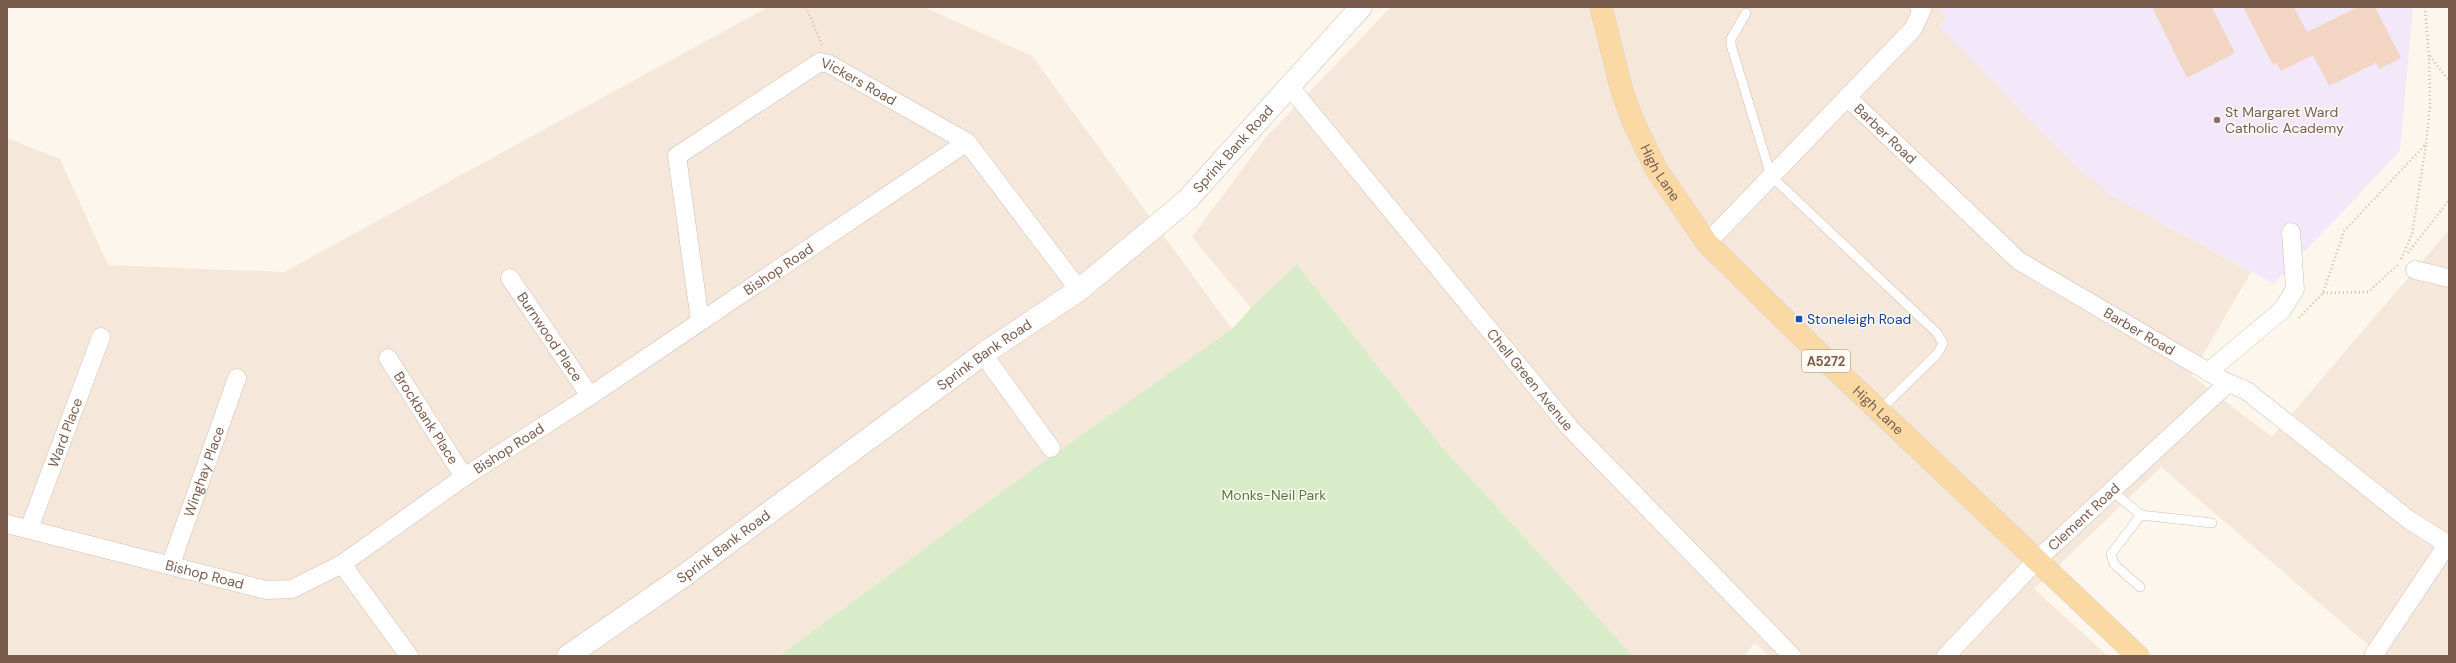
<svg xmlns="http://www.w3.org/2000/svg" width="2456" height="663" font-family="'DM Sans',sans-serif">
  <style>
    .residential { fill: #f5e8da }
    .education { fill: #f3e8fa }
    .green { fill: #d8ecc9 }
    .building { fill: #f3d5c3 }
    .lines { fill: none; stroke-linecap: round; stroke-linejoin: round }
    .service-casing { stroke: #d1beb0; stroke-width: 10 }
    .minor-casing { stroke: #d1beb0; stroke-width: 19 }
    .tertiary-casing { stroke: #d1beb0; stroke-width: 23 }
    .primary-casing { stroke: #dad1cd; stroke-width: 23 }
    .path { stroke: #d9b8a5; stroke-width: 2.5; stroke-dasharray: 1 3; stroke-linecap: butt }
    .service { stroke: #fff; stroke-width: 9 }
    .minor { stroke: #fff; stroke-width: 18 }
    .tertiary { stroke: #fff; stroke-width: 22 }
    .primary { stroke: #fbd9a5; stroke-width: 22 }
    .education-dot { fill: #8d6e63; stroke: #fffaf3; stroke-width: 1.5 }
    .transit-dot { fill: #1a4fb4; stroke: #fffaf3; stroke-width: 1.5 }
    .labels { text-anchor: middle; stroke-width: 3; stroke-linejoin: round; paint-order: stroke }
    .shield { fill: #fffaf3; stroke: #a28b7f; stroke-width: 1 }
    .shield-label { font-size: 13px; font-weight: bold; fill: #7a5c4d }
    .street-label { font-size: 14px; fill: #7a5c4d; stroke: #fffaf3 }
    .education-label { font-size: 14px; fill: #785e54; stroke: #fffaf3; text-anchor: start }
    .transit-label { font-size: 14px; fill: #164399; stroke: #fffaf3; text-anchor: start }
    .park-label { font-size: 14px; fill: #537a41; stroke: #fffaf3 }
  </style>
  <rect width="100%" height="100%" fill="#fdf6ec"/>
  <path class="residential" d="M 768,7 L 924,7 L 1032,56 L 1232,329 L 1023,476 L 779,656 L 7,656 L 7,138 L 60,159 L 108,265 L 284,272 Z
    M 1391,7 L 1938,7 L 1946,18 L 1939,26 L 2109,194 L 2251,272 L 2191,375 L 2272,437 L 2449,230 L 2449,656 L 2381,656 L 2161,467 L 2034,589 L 2108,656 L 1769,656 L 1755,643 L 1744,656 L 1633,656 L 1441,446 L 1298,265 L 1251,308 L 1192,237 L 1267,136 Z"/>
  <path class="education" d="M 1938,7 L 2413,7 L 2400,151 L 2274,284 L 2109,194 L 2074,165 L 1939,26 L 1946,18 Z"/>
  <path class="green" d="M 1297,264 L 1441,446 L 1633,656 L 779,656 L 1023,476 L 1232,329 L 1251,308 Z"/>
  <path class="building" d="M 2152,7 L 2212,7 L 2235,53 L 2187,78 Z
    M 2243,7 L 2294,7 L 2307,32 L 2358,7 L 2375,7 L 2401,58 L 2379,69 L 2376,63 L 2329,86 L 2313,55 L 2281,71 L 2277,63 L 2273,65 Z"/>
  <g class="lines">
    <defs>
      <path id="service" d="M 1746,13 L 1731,39 L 1731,45 L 1771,176 L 1937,333 L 1943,343 L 1938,353 L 1879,411
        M 2112,491 L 2141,515 L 2212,523
        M 2140,587 L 2114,564 L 2111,554 L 2141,515"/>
      <g id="minor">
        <path id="s1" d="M 1289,86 L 1570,428 L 1792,656"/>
        <path id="s2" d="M 1847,97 L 2019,261 L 2224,381 L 2247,391 L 2409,520 L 2449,545"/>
        <path d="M 1707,243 L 1913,29 L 1922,10 L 1919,7"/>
        <path d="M 2415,270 L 2449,278"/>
        <path id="s3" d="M 510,278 L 590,396"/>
        <path id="s4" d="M 700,321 L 677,156 L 820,62 L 829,64 L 967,142 L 1079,290"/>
        <path d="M 983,354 L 1051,448"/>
        <path id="s5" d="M 388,358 L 464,477"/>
        <path d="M 2208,372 L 2282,310 L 2295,289 L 2291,232"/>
        <path id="s6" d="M 7,524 L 266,590 L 292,589 L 342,564 L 464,477 L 590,396 L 967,142"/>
        <path id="s7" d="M 29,529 L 101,337"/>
        <path id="s8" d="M 171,564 L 237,378"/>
        <path d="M 342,564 L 409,656"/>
        <path id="s9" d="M 1946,656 L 2038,559 L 2228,383"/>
        <path d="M 2373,656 L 2449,542"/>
      </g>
      <g id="tertiary">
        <path id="s10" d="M 568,656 L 685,575 L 983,354 L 1079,290 L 1186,201 L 1361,7"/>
      </g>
      <g id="primary">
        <path id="s11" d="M 1601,7 L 1622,91 L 1633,121 L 1656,169 L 1707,243 L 1837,371 L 2138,656"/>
      </g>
    </defs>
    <use href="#service" class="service-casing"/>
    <use href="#minor" class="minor-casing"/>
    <use href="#tertiary" class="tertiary-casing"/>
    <use href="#primary" class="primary-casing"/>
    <path class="path" d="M 806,7 L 822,45
      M 2430,56 L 2449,81
      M 2408,253 L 2449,200
      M 2401,259 L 2412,234 L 2426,145
      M 2323,293 L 2368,292 L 2398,265
      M 2299,318 L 2323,293 L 2344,231 L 2426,144 L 2430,105 L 2429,56 L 2425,7"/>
    <use href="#service" class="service"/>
    <use href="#minor" class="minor"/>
    <use href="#tertiary" class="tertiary"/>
    <use href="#primary" class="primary"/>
  </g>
  <circle class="education-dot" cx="2217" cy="120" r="4"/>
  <rect class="transit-dot" x="1795" y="315" width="8" height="8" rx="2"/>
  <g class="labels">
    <rect class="shield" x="1802" y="350" width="48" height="22" rx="3"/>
    <g class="shield-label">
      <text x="1826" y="366">A5272</text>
    </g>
    <g class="street-label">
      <text dy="5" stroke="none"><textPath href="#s4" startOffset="381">Vickers Road</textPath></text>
      <text dy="5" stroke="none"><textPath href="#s2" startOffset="53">Barber Road</textPath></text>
      <text dy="5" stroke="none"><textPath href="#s10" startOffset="838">Sprink Bank Road</textPath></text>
      <text dy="5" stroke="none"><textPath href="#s11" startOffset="177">High Lane</textPath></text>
      <text dy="5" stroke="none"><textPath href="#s6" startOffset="876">Bishop Road</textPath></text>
      <text dy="5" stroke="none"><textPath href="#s2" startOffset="377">Barber Road</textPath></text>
      <text dy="5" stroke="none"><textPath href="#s3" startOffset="71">Burnwood Place</textPath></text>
      <text dy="5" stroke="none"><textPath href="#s10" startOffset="514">Sprink Bank Road</textPath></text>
      <text dy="5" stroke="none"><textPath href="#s1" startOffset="380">Chell Green Avenue</textPath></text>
      <text dy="5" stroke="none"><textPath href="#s11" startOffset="501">High Lane</textPath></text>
      <text dy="5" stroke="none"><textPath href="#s5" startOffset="71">Brockbank Place</textPath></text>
      <text dy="5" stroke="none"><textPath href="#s7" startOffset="103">Ward Place</textPath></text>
      <text dy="5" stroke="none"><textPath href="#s6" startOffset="552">Bishop Road</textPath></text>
      <text dy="5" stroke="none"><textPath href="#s8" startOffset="98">Winghay Place</textPath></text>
      <text dy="5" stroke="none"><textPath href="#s9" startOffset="196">Clement Road</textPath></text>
      <text dy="5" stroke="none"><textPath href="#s10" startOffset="190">Sprink Bank Road</textPath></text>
      <text dy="5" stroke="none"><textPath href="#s6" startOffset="204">Bishop Road</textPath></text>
    </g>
    <g class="education-label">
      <text x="2225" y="117">St Margaret Ward<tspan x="2225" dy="16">Catholic Academy</tspan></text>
    </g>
    <g class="transit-label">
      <text x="1807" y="324">Stoneleigh Road</text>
    </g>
    <g class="park-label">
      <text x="1274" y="500">Monks-Neil Park</text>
    </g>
  </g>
  <rect width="2456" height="663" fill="none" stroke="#7a5c4d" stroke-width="16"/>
</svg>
